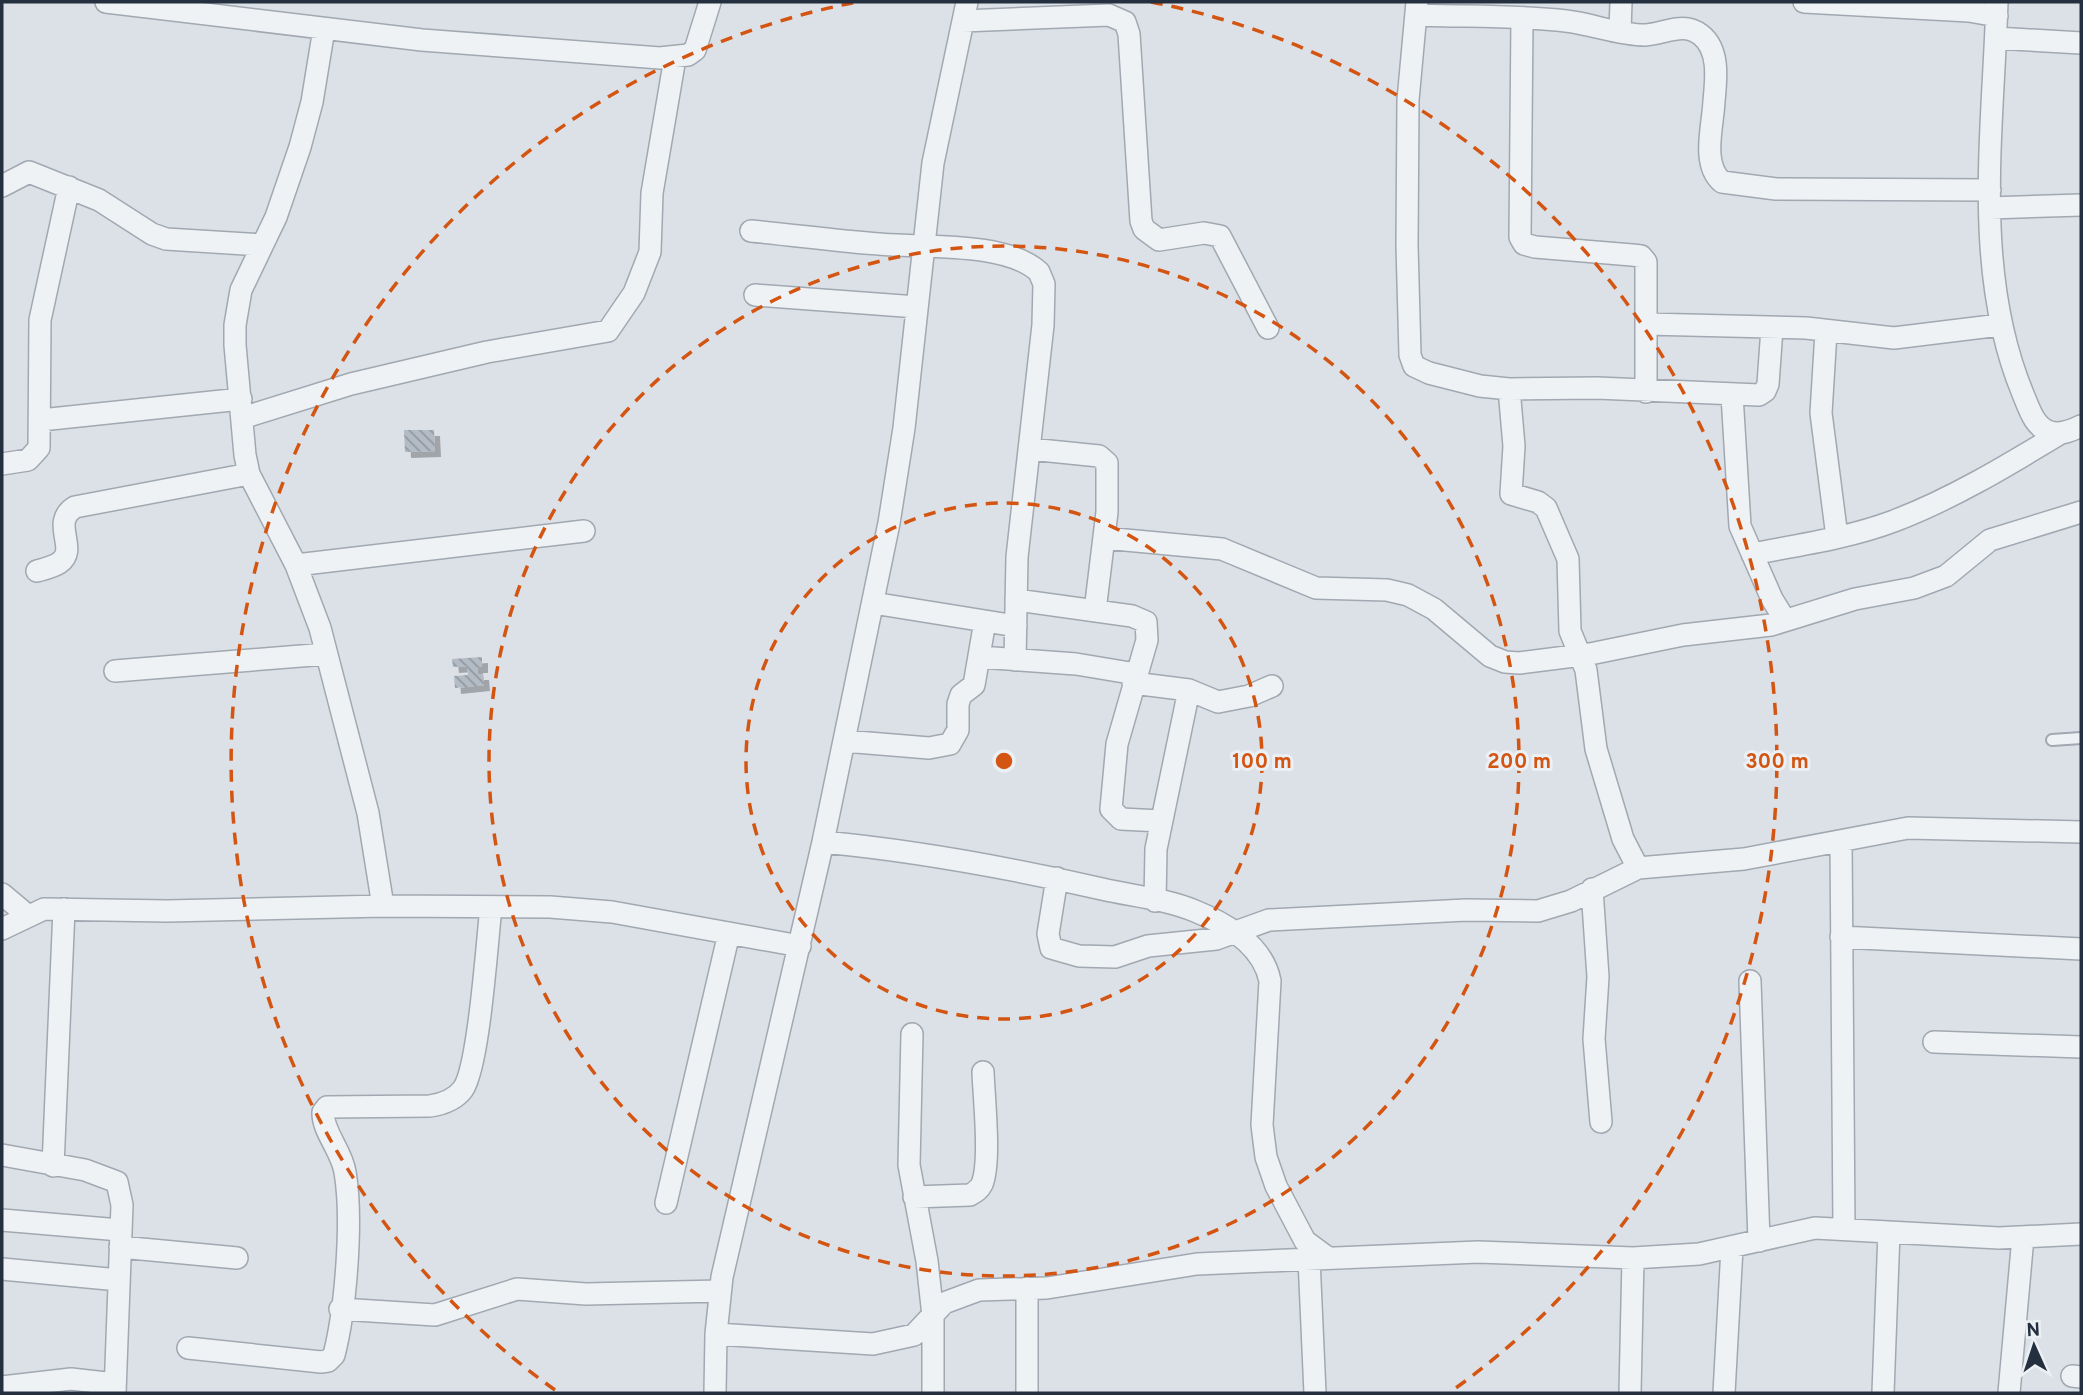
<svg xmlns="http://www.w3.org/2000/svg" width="2083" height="1395" font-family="Overpass,sans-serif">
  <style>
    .building { fill: url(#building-back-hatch); filter: url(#shadow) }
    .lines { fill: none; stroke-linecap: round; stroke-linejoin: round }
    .service-casing { stroke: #a1a8b1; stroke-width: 14 }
    .minor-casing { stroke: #a1a8b1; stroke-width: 24 }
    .service { stroke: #eff2f5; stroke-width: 10 }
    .minor { stroke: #eff2f5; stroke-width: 21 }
    .ring { fill: none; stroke: #d45511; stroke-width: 3.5; stroke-dasharray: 12 9 }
    .centre { fill: #d45511; stroke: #ebf0f5; stroke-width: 3.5 }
    .ring-label { font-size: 21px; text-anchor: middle; font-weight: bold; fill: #d45511; stroke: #ebf0f5; stroke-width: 6; stroke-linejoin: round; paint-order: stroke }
  </style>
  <defs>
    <pattern id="building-back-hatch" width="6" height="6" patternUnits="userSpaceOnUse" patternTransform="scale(1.75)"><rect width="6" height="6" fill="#b3bbc5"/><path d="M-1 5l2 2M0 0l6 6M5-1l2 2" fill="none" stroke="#9198a1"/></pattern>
    <filter id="shadow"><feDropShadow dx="6" dy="6" stdDeviation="0" flood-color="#0004"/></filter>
  </defs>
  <rect width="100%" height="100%" fill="#dce1e7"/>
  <path class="building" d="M 404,430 L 434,430 L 435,451 L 405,452 Z
    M 482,657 L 482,667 L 477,667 L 478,674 L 483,674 L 484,685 L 455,688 L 454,676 L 468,675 L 467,666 L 453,667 L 452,659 Z"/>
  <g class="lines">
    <defs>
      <path id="service" d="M 2052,740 L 2081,738"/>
      <path id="minor" d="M 106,2 L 422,40 L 660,58 L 688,55 L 695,50 L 710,2
        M 1417,2 L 1408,100 L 1407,245 L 1410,355 L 1414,366 L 1429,373 L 1480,386 L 1509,389 L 1597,388 L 1759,395 L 1765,391 L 1768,384 L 1772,328
        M 1804,2 L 1969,11 L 1997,16
        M 1997,2 C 1993,132 1972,271 2023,394 C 2029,408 2034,427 2050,432 C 2061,435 2071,431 2081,426
        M 1416,15 C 1466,17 1517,15 1566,21 C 1592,24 1619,35 1645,35 C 1665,34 1683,21 1701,35 C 1720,50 1716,80 1714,101 C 1713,126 1701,164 1722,182 L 1776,189 L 1990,190
        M 1522,19 L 1520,237 L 1524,244 L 1535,247 L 1632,255 L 1641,256 L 1646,262 L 1646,392
        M 963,21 L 1109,15 L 1125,22 L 1129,34 L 1141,221 L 1144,229 L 1159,240 L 1204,233 L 1220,236 L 1268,328
        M 324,29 L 312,102 L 300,147 L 276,217 L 241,290 L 235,325 L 235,345 L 245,455 L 249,474 L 296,565 L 320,628 L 368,813 L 383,906 L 550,907 L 612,912 L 800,946
        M 1620,31 L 1621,2
        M 1996,38 L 2081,43
        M 2,186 L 29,172 L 99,200 L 152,234 L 166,239 L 262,245
        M 1990,208 L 2081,205
        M 751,231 C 794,235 836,241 879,244 C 922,248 1006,241 1039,272 L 1044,284 L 1043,325 L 1017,557 L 1015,660
        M 755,295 L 917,307
        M 1647,324 L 1806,328 L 1894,338 L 2000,325
        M 1826,332 L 1821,413 L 1837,537
        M 1509,389 L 1514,446 L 1511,494 L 1538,502 L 1546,508 L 1568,559 L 1570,631 L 1586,670 L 1596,749 L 1623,839 L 1638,868
        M 1732,395 L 1740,526 L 1772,599 L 1785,620
        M 242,418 L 351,384 L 487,352 L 608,331 L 634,293 L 650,252 L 652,193 L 675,58
        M 41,420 L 241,399
        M 1030,449 L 1099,456 L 1107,463 L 1107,512 L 1095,611
        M 2,464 L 28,460 L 39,448 L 40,320 L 69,187
        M 1104,538 L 1222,549 L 1316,588 L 1387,590 L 1408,595 L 1434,609 L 1490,656 L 1505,662 L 1519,663 L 1590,654 L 1683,635 L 1771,625 L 1855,599 L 1914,588 L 1946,576 L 1990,540 L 2081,512
        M 1752,554 C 1799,545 1849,538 1894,521 C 1952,499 2008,465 2061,433
        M 296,565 L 584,531
        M 37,571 C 44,569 53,567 59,563 C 80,549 49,523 75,507 L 249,474
        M 1016,600 L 1132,616 L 1146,622 L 1147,640 L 1117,744 L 1111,809 L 1121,819 L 1161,821
        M 873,603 L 1016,626
        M 980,657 L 1076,664 L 1136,674
        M 115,671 L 326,654
        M 1133,683 L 1189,690 L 1218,702 L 1249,696 L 1272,686
        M 844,741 L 929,748 L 950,744 L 958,730 L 958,704 L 961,695 L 974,685 L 985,621
        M 1841,841 L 1844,1228
        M 823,842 C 918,851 1010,868 1102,889 C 1133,896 1166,899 1195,911 C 1227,924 1263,945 1270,981 L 1262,1125 L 1266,1157 L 1276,1186 L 1305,1241 L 1328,1258
        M 1057,878 L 1048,934 L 1051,948 L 1079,956 L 1115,957 L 1148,946 L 1216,939 L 1269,920 L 1466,910 L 1538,911 L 1571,901 L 1638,868 L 1744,859 L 1908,828 L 2081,832
        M 1592,889 L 1598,977 L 1594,1039 L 1601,1122
        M 2,894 L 27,915
        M 1155,901 L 1156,849 L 1189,690
        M 2,929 L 44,909 L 167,911 L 383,906
        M 1841,937 L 2081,949
        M 1750,981 L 1759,1241
        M 912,1034 L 909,1165 L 927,1261 L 933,1316 L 933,1393
        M 1934,1042 L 2081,1047
        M 2,1155 L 85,1170 L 117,1182 L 122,1205 L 115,1393
        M 53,1166 L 64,909
        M 914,1197 L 970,1195 C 975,1192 979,1190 982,1184 C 991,1162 984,1099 983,1072
        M 666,1203 L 729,933
        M 2,1220 L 120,1230
        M 120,1247 L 237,1258
        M 1309,1259 L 1315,1393
        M 2,1269 L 119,1280
        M 340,1309 L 435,1315 L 517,1289 L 586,1294 L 720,1291
        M 716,1334 L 873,1344 L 914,1335 L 944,1303 L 979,1290 L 1047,1288 L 1197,1264 L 1478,1252 L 1633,1258 L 1699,1254 L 1815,1228 L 1999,1238 L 2081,1234
        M 188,1348 L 321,1362 L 328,1361 L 334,1355 C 346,1308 353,1219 345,1172 C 342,1151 322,1131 323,1112 L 327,1107 L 430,1106 C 443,1104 455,1100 463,1089 C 479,1066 487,942 491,907
        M 2072,1376 L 2081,1377
        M 2,1387 L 71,1379 L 115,1384
        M 715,1393 L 716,1334 L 722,1277 L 823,842 L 889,523 L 904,428 L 933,163 L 967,2
        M 1027,1393 L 1027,1288
        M 1630,1393 L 1633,1258
        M 1724,1393 L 1732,1248
        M 1883,1393 L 1889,1232
        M 2009,1393 L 2023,1237"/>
    </defs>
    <use href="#service" class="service-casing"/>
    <use href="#minor" class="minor-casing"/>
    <use href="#service" class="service"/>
    <use href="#minor" class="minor"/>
  </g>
  <g class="ring">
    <circle cx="1004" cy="761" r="258"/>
    <circle cx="1004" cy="761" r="515"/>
    <path d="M555 1390A773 773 0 0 1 857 2M1151 2A773 773 0 0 1 1453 1390"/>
  </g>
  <circle cx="1004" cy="761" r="10" class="centre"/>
  <g class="ring-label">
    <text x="1262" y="768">100 m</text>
    <text x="1519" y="768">200 m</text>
    <text x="1777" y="768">300 m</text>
  </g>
  <rect width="2083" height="1395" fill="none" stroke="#24303f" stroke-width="7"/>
  <g transform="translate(2034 1346) rotate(357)" stroke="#ebf0f5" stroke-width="5" paint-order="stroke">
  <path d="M0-5L12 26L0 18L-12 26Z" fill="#24303f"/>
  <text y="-10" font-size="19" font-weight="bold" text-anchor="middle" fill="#24303f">N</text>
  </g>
</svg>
